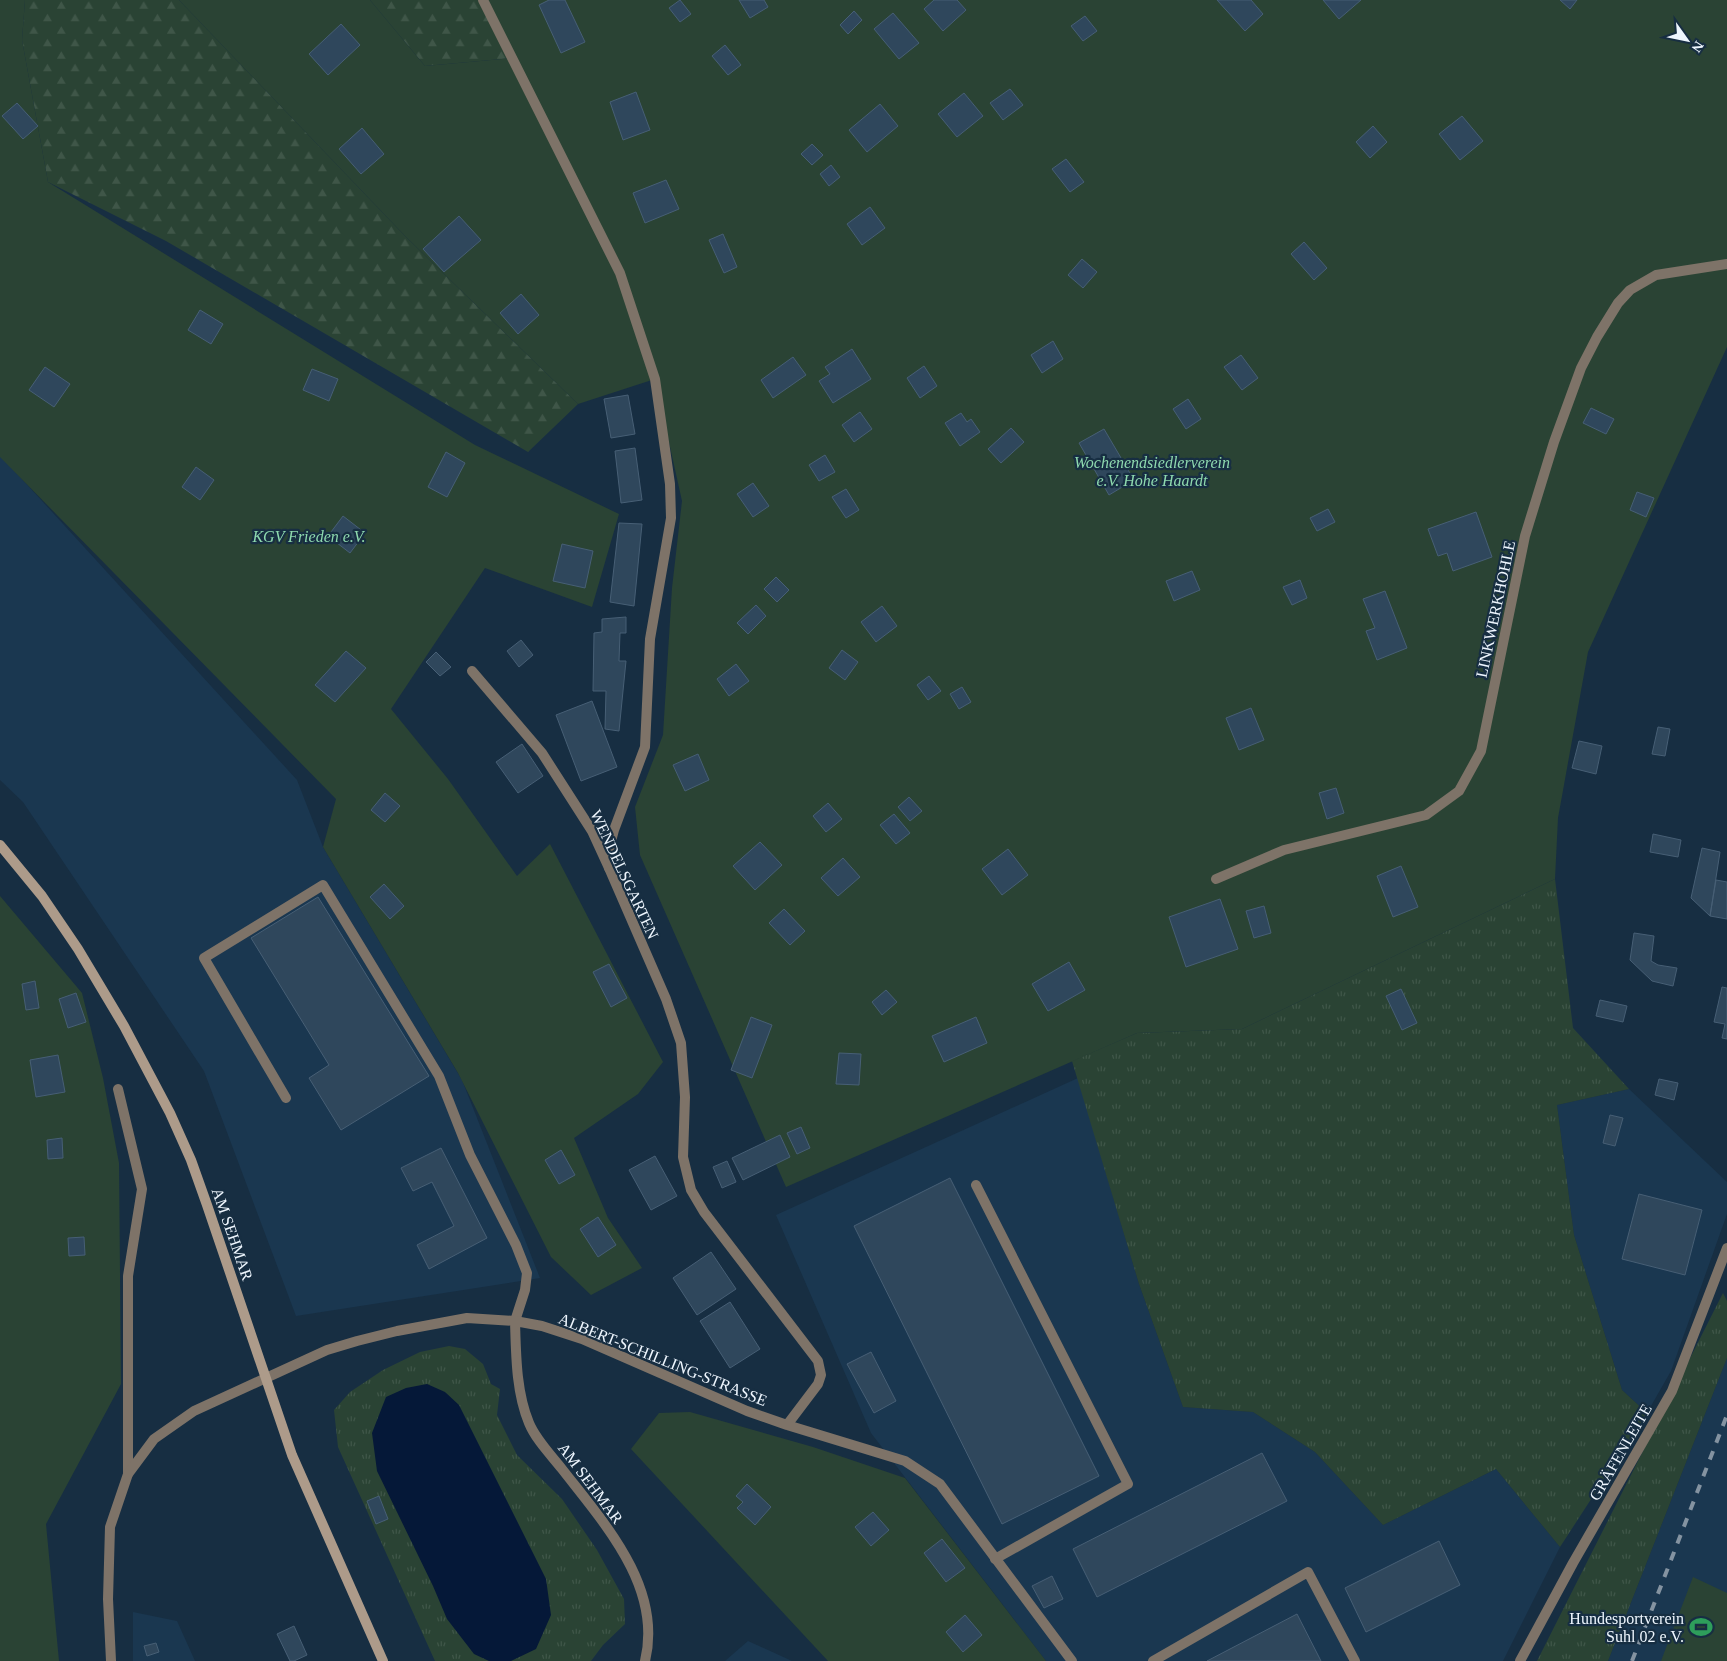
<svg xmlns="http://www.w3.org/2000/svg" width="1727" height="1661" font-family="Georgia,serif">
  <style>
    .built { fill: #1a3750 }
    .grass { fill: url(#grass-tufts) }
    .forest { fill: url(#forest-firs) }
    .green { fill: #2a4334 }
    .water { fill: #051838 }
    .building { fill: #2f475c; stroke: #475f75 }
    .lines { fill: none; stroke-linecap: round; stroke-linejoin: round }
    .service { stroke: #7e7368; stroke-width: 10 }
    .minor { stroke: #7e7368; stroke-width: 10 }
    .secondary { stroke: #ad9b8a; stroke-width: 10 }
    .rail { stroke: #8493a1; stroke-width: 4; stroke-dasharray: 9 9; stroke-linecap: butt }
    .labels { text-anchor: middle; stroke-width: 4.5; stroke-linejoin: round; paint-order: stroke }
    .park-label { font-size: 16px; font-style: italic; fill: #8ed9ae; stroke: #172e42 }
    .street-label { font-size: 16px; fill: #eef6fe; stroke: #172e42 }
    .poi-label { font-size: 16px; fill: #eef6fe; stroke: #172e42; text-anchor: end }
  </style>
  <defs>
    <pattern id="grass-tufts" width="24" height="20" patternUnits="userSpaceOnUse" patternTransform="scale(1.25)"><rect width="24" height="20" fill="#2a4334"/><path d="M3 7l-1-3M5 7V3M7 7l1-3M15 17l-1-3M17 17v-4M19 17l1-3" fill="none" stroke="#3f5648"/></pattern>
    <pattern id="forest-firs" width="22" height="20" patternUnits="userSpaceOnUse" patternTransform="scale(1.25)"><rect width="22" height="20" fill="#2a4334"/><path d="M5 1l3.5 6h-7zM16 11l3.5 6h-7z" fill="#3f5648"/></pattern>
  </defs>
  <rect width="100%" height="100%" fill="#172e42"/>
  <path class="built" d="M 0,455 L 297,780 L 323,847 L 462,1080 L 540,1278 L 296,1316 L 204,1071 L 23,802 L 0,780 Z
    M 1078,1078 L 1139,1284 L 1183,1407 L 1253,1412 L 1315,1452 L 1383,1525 L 1496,1469 L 1560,1547 L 1503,1661 L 1046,1661 L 871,1433 L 776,1215 Z
    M 1629,1089 L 1727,1182 L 1727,1214 L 1671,1371 L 1647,1413 L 1622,1390 L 1574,1235 L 1557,1105 Z
    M 1727,1358 L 1727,1661 L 1608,1661 Z
    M 133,1612 L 177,1621 L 195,1661 L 133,1661 Z
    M 748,1641 L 792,1661 L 725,1661 Z"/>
  <path class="grass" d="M 1555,879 L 1573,1028 L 1629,1089 L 1557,1105 L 1574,1235 L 1622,1390 L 1647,1413 L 1560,1547 L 1496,1469 L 1383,1525 L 1315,1452 L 1253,1412 L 1183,1407 L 1139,1284 L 1072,1061 L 1137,1033 L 1242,1029 Z
    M 1723,1293 L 1727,1301 L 1727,1358 L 1608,1661 L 1537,1661 Z
    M 449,1346 L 465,1349 L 483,1364 L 491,1384 L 500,1389 L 497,1415 L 517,1455 L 562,1499 L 597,1550 L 624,1599 L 625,1624 L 603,1645 L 591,1661 L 435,1661 L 338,1447 L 334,1410 L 350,1392 L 383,1370 L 420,1352 Z"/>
  <path class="forest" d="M 25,0 L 179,0 L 406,237 L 578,404 L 528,452 L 166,241 L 48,182 L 22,40 Z
    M 370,0 L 483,0 L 512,58 L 425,66 Z"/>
  <path class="green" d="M 0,0 L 25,0 L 22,40 L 48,182 L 475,445 L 619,514 L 592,607 L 485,568 L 391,709 L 448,779 L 517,876 L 550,844 L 663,1062 L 638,1094 L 574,1138 L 608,1218 L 642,1268 L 591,1295 L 551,1257 L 458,1073 L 323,847 L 336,799 L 0,457 Z
    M 179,0 L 370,0 L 425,66 L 512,58 L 483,0 L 1727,0 L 1727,347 L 1588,652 L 1558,818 L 1555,879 L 1242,1029 L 1137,1033 L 786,1187 L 640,855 L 635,807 L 663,735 L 672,588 L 682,501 L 655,379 L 578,404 L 406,237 Z
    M 0,896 L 82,993 L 103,1078 L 119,1163 L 121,1384 L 46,1524 L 59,1661 L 0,1661 Z
    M 690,1412 L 813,1447 L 905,1478 L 1046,1661 L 828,1661 L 631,1449 L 659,1413 Z
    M 1693,1577 L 1727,1593 L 1727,1661 L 1661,1661 Z"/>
  <path class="water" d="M 427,1384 L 445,1392 L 459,1405 L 546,1579 L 551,1615 L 536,1649 L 511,1661 L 489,1661 L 474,1654 L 447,1619 L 433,1586 L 377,1471 L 372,1433 L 386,1397 L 406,1388 Z"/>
  <path class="building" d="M 549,0 L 565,0 L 585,42 L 561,53 L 539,5 Z
    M 680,0 L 691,14 L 680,22 L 669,8 Z
    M 739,0 L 764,0 L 768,7 L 750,18 Z
    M 934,0 L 957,0 L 966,10 L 943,31 L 924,9 Z
    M 1217,0 L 1251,0 L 1263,14 L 1245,31 Z
    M 1323,0 L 1361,0 L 1339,19 Z
    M 1560,0 L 1577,0 L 1570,9 Z
    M 854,11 L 862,20 L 848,34 L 840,25 Z
    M 893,13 L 919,43 L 899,59 L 874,29 Z
    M 1085,16 L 1097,31 L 1083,41 L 1071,26 Z
    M 341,24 L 360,45 L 328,75 L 309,54 Z
    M 725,45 L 741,65 L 728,75 L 712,56 Z
    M 1010,89 L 1023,105 L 1003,120 L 990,103 Z
    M 636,92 L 650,130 L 623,140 L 610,102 Z
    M 964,93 L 983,116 L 957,137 L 938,114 Z
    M 17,103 L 38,126 L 23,139 L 2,116 Z
    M 880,104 L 898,126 L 867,152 L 849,130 Z
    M 1462,116 L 1483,141 L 1460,160 L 1439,134 Z
    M 1373,126 L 1387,142 L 1370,158 L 1356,142 Z
    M 362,128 L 384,154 L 361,174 L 339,149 Z
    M 812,144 L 823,155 L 812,165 L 801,154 Z
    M 1066,159 L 1084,182 L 1070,192 L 1052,169 Z
    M 831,165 L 840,177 L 829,186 L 820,174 Z
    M 666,180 L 679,209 L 645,223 L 633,193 Z
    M 870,207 L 885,228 L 862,245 L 847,224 Z
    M 459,216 L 481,240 L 444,272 L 423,249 Z
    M 723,234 L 737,267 L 724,273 L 709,240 Z
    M 1304,242 L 1327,268 L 1314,280 L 1291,254 Z
    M 1082,259 L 1097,272 L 1083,288 L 1068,275 Z
    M 521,294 L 539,315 L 518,334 L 500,313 Z
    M 200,310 L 223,324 L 211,344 L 188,330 Z
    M 1053,341 L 1063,359 L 1042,373 L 1031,355 Z
    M 852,349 L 871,379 L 833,403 L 819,381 L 830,374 L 825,367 Z
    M 1241,355 L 1258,378 L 1242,390 L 1224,367 Z
    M 793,357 L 806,375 L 773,398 L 761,380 Z
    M 924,366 L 937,386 L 920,398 L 907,378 Z
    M 45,367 L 70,384 L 54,407 L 29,390 Z
    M 312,369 L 338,379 L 329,401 L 303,390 Z
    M 628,395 L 635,434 L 611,438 L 604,399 Z
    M 1188,399 L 1201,419 L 1186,429 L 1173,409 Z
    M 1591,408 L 1614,419 L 1606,434 L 1583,423 Z
    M 860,412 L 872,429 L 854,442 L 842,425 Z
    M 961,413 L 967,422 L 971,419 L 980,432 L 960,446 L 945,423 Z
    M 1011,428 L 1024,442 L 1001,463 L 988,449 Z
    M 1104,429 L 1134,480 L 1109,495 L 1079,443 Z
    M 635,448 L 642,500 L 621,503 L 615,451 Z
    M 446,452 L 465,463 L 447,497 L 428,487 Z
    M 825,455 L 835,472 L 819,481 L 809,465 Z
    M 196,467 L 214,480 L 200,500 L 182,487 Z
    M 753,483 L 769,506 L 753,517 L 737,494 Z
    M 846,489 L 859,510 L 846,518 L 832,497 Z
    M 1637,492 L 1654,498 L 1646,517 L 1630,510 Z
    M 1328,509 L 1335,522 L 1317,531 L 1310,518 Z
    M 1476,512 L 1492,557 L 1453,571 L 1447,553 L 1438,556 L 1428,529 Z
    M 343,516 L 365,533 L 350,553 L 328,536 Z
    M 619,523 L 642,524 L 634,606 L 610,602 Z
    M 562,544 L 593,551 L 585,588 L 553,581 Z
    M 1192,571 L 1200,590 L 1174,601 L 1166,581 Z
    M 776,577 L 789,590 L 777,602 L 764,589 Z
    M 1300,580 L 1307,598 L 1292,605 L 1283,587 Z
    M 1385,591 L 1407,648 L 1377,660 L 1366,631 L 1375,628 L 1363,599 Z
    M 756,605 L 766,616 L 748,634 L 737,623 Z
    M 882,606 L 897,626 L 876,642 L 861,622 Z
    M 626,617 L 626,633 L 620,633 L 619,661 L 626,661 L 619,731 L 605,729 L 606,691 L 593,691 L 594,633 L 602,632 L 602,619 Z
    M 521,640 L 533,655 L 519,667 L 507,651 Z
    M 842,650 L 858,662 L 845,680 L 829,668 Z
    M 346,651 L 366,668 L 335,702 L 315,685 Z
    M 436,652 L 451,667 L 440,676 L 426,662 Z
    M 736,664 L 749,681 L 729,696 L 717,679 Z
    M 929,676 L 941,691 L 928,700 L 917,685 Z
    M 962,687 L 971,702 L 959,709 L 950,694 Z
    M 592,701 L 617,767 L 581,781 L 556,715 Z
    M 1251,708 L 1264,740 L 1239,750 L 1226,718 Z
    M 1658,727 L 1670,729 L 1665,756 L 1652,754 Z
    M 1579,741 L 1602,746 L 1596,774 L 1572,768 Z
    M 522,744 L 543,776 L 518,793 L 496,762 Z
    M 698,754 L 709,780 L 685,791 L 673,765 Z
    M 1336,788 L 1344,813 L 1327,819 L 1319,793 Z
    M 385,793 L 400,806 L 385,822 L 371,810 Z
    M 909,797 L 922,811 L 910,821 L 898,807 Z
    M 828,803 L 842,819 L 826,832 L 813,816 Z
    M 894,814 L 910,833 L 896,844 L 880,825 Z
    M 1653,834 L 1681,840 L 1678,857 L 1650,852 Z
    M 760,842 L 782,865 L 755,890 L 733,866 Z
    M 1702,848 L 1720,852 L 1710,916 L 1691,898 Z
    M 1008,849 L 1028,875 L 1002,895 L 982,869 Z
    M 843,858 L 860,877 L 838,896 L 821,878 Z
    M 1401,866 L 1418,907 L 1393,917 L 1377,876 Z
    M 1716,880 L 1727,882 L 1727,919 L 1710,916 Z
    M 384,884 L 404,906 L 390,919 L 370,897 Z
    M 318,897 L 429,1076 L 341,1130 L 309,1078 L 329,1065 L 251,938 Z
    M 1220,899 L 1238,949 L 1186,967 L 1169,917 Z
    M 1264,906 L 1271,933 L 1254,938 L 1246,911 Z
    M 784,909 L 805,931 L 790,945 L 769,923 Z
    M 1634,933 L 1654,936 L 1651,961 L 1658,965 L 1677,968 L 1673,986 L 1652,981 L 1630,960 Z
    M 1069,962 L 1085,990 L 1048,1011 L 1032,984 Z
    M 609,964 L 627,998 L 611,1007 L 593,972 Z
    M 35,981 L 39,1008 L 26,1010 L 22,984 Z
    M 1722,987 L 1727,988 L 1727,1039 L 1722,1038 L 1725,1024 L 1714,1022 Z
    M 1401,989 L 1417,1023 L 1402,1030 L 1386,996 Z
    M 886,990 L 897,1002 L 882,1015 L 872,1002 Z
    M 76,993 L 86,1022 L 68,1028 L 59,999 Z
    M 1600,1000 L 1627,1006 L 1623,1022 L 1596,1016 Z
    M 751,1017 L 772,1025 L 752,1078 L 731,1070 Z
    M 976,1017 L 987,1043 L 944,1062 L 932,1036 Z
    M 839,1053 L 861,1054 L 859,1085 L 836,1084 Z
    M 58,1055 L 65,1092 L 36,1097 L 30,1060 Z
    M 1659,1079 L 1678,1083 L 1674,1100 L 1655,1095 Z
    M 1610,1115 L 1623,1118 L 1615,1146 L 1603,1143 Z
    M 801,1127 L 810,1148 L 797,1154 L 787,1133 Z
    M 780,1135 L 790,1157 L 743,1180 L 732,1158 Z
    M 62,1138 L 63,1158 L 48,1159 L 47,1140 Z
    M 441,1148 L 487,1238 L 429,1269 L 417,1245 L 454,1226 L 432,1182 L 413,1191 L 401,1168 Z
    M 561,1150 L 575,1175 L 559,1184 L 545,1160 Z
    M 655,1156 L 677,1196 L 651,1210 L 629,1170 Z
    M 727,1161 L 736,1182 L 722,1188 L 713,1167 Z
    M 950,1178 L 1099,1476 L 1002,1524 L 854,1226 Z
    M 1639,1194 L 1702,1210 L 1685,1275 L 1622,1259 Z
    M 598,1217 L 616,1245 L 598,1257 L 580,1229 Z
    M 84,1237 L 85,1255 L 69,1256 L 68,1238 Z
    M 711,1252 L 736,1289 L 697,1315 L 673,1278 Z
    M 730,1302 L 760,1349 L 730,1368 L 700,1321 Z
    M 871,1352 L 896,1401 L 874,1413 L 847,1364 Z
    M 1262,1453 L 1287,1501 L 1097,1597 L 1073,1549 Z
    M 747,1484 L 771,1507 L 755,1525 L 737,1508 L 743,1502 L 736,1496 Z
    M 379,1496 L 388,1519 L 376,1524 L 367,1501 Z
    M 873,1512 L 889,1530 L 871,1546 L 855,1527 Z
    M 942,1539 L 965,1568 L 946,1582 L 924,1553 Z
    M 1439,1541 L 1460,1585 L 1366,1632 L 1345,1588 Z
    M 1052,1576 L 1063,1599 L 1044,1608 L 1032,1586 Z
    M 1297,1614 L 1321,1661 L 1207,1661 Z
    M 965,1615 L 982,1635 L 963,1652 L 946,1632 Z
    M 294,1626 L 307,1655 L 294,1661 L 290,1661 L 277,1634 Z
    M 156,1643 L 159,1652 L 147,1656 L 144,1646 Z"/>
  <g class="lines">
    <path class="service" d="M 483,0 L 620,273 L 655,379 L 670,484 L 671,518 L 650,639 L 645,747 L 614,830 L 610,845 L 609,868
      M 118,1089 L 142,1189 L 128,1276 L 128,1474
      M 286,1098 L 204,958 L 323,885 L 439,1076 L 470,1155 L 516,1245 L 527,1273 L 525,1290 L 515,1321
      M 976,1185 L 1128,1484 L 995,1559
      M 1153,1661 L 1308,1572 L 1355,1661"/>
    <path class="minor" d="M 472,671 L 542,753 L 592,831 L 609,868 L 666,999 L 681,1043 L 685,1097 L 683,1157 L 691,1190 L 704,1212 L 818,1361 L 821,1375 L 818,1384 L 787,1425
      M 1216,879 L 1284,850 L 1426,815 L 1459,791 L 1481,751 L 1525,536 L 1554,442 L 1581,368 L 1597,337 L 1618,303 L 1630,290 L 1656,275 L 1727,264
      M 515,1321 C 516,1354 516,1392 529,1423 C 536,1440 551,1455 562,1469 C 604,1523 663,1587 645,1661
      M 111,1661 L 108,1599 L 110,1527 L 128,1474 L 154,1439 L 194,1411 L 327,1350 L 357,1341 L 397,1331 L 467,1318 L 515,1321 L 542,1326 L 582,1339 L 747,1411 L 787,1425 L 905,1461 L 940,1484 L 1072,1661
      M 1520,1661 L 1573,1563 L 1672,1391 L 1727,1248"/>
    <path class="secondary" d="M 0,845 L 42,896 L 78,949 L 124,1026 L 170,1113 L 191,1160 L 207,1205 L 292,1455 L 383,1661"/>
    <path class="rail" d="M 1632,1661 L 1727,1415"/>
  </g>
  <defs>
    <symbol id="stadium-bare" viewBox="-9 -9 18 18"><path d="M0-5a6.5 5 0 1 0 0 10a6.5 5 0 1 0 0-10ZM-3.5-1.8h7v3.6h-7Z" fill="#2e9e5b" stroke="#172e42" stroke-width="2.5" paint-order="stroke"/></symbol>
  </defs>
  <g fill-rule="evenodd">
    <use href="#stadium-bare" x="1685" y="1611" width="32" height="32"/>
  </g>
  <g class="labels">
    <g class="park-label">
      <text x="1152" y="468">Wochenendsiedlerverein<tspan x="1152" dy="18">e.V. Hohe Haardt</tspan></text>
      <text x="309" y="542">KGV Frieden e.V.</text>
    </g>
    <g class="street-label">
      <text transform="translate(1495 609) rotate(-78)" y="6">LINKWERKHOHLE</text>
      <text transform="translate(625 874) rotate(65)" y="6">WENDELSGARTEN</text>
      <text transform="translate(233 1234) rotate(71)" y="6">AM SEHMAR</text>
      <text transform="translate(663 1359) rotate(22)" y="6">ALBERT-SCHILLING-STRASSE</text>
      <text transform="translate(1620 1452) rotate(-60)" y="6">GRÄFENLEITE</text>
      <text transform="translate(591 1483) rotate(53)" y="6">AM SEHMAR</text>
    </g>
    <g class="poi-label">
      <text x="1684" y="1624">Hundesportverein<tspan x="1684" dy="18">Suhl 02 e.V.</tspan></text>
    </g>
  </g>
  <g transform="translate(1687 40) rotate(123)" stroke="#172e42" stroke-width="4" paint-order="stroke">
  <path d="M0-4L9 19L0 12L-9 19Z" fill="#eef6fe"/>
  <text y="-8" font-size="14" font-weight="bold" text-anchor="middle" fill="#eef6fe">N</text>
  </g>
</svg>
